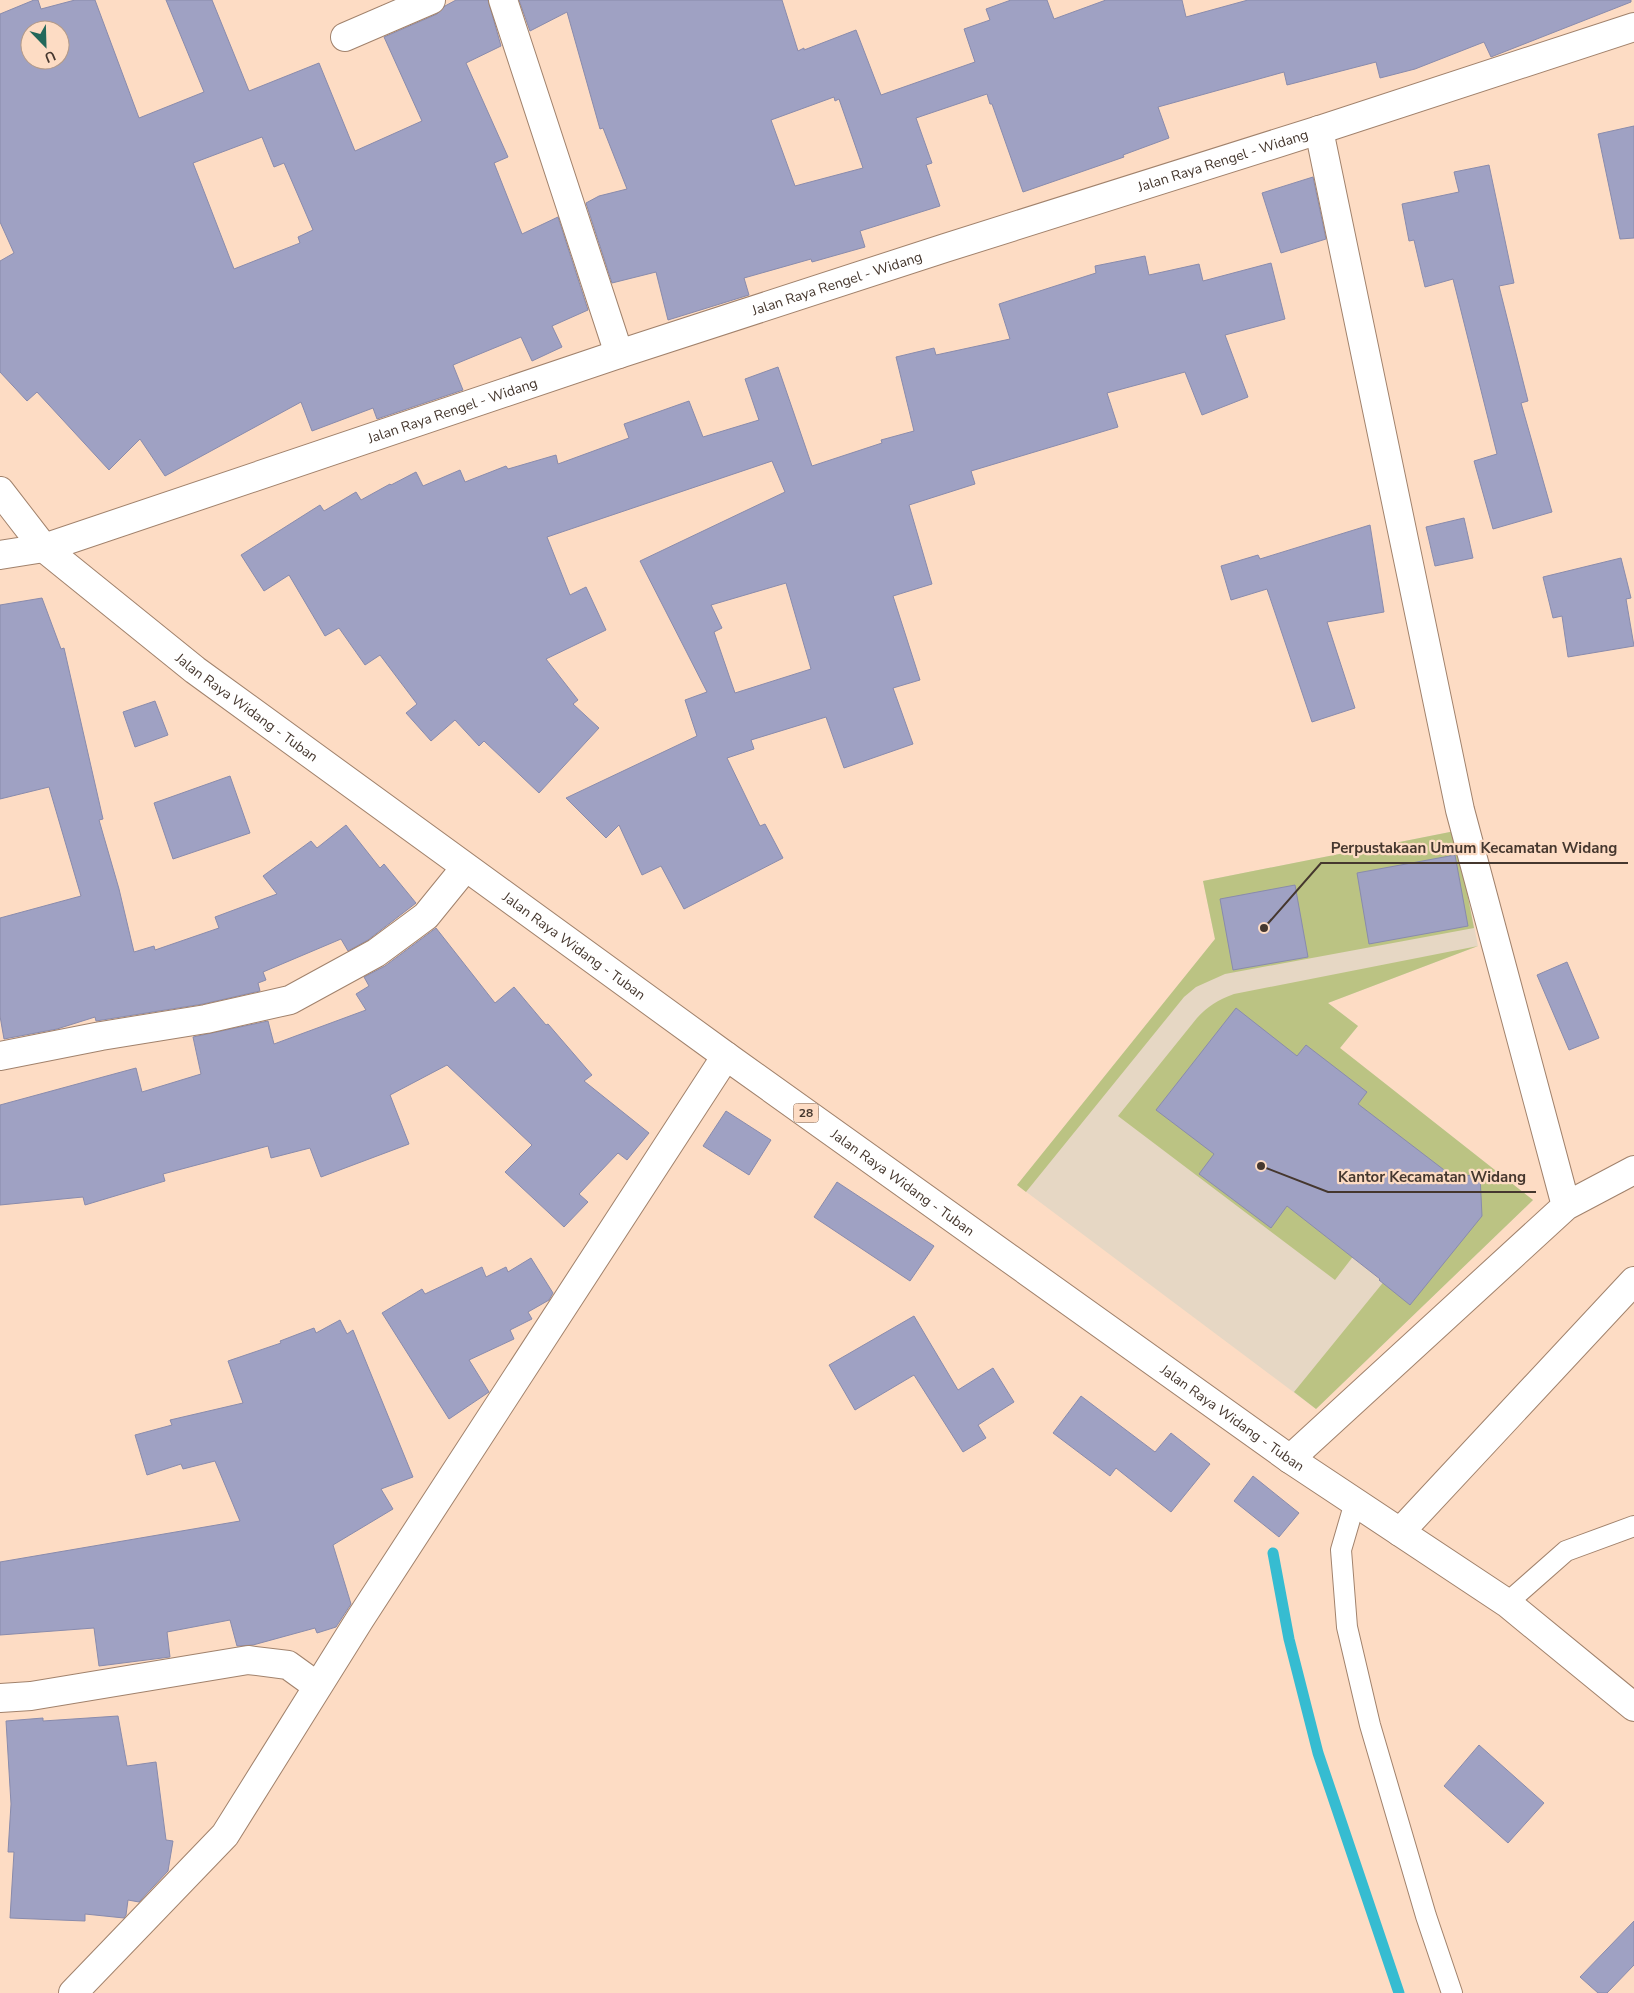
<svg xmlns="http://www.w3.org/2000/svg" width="1634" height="1993" font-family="'Nunito Sans',sans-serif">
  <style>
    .commercial { fill: #e6d7c4 }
    .green { fill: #bbc383 }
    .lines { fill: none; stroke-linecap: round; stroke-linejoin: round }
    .stream { stroke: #36bcd1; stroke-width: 11 }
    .building { fill: #9fa1c3; stroke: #898bac; fill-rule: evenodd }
    .service-casing { stroke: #a1826c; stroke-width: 22 }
    .minor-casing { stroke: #a1826c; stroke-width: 30 }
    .tertiary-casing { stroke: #a1826c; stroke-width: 30 }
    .trunk-casing { stroke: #a1826c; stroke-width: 30 }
    .service { stroke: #fff; stroke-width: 20 }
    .minor { stroke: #fff; stroke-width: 28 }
    .tertiary { stroke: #fff; stroke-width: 28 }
    .trunk { stroke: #fff; stroke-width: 28 }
    .labels { text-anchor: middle; stroke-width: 4.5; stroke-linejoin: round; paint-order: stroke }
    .shield { fill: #fddcc4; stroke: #7c685b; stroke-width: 1 }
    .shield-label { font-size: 12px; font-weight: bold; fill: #45372e }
    .street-label { font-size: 14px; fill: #45372e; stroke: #fddcc4 }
    .leader { fill: none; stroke: #45372e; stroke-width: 2 }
    .callout-dot { fill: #45372e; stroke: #fddcc4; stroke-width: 2 }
    .callout-label { font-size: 15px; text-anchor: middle; font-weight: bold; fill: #45372e; stroke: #fddcc4; stroke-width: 4.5; stroke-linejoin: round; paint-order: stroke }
  </style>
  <rect width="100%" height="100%" fill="#fddcc4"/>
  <path class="commercial" d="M 1455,831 L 1478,946 L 1328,1003 L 1358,1026 L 1340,1048 L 1533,1200 L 1316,1409 L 1017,1185 L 1215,939 L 1203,881 Z"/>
  <path class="green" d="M 1455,831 L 1474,928 L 1225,974 L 1196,987 L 1184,997 L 1026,1192 L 1017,1185 L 1215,939 L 1203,881 Z
    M 1478,946 L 1328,1003 L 1358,1026 L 1340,1048 L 1533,1200 L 1316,1409 L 1294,1392 L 1451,1199 L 1417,1173 L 1335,1280 L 1118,1116 L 1197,1018 C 1208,1006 1218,1000 1234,994 Z"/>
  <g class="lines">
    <path class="stream" d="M 1273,1553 L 1289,1639 L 1318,1753 L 1399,1993"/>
  </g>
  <path class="building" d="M 34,0 L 38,0 L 41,9 L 75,0 L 95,0 L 139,118 L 204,92 L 166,0 L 212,0 L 249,91 L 319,63 L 355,151 L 422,121 L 384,37 L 437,14 L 445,6 L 456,0 L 488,0 L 501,46 L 466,63 L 508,157 L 494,163 L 522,234 L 558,217 L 588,310 L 552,326 L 562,347 L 532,361 L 521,337 L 453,365 L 463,390 L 377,419 L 373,408 L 312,431 L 301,402 L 165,476 L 140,439 L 109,470 L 37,392 L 27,401 L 0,372 L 0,261 L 14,253 L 0,222 L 0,14 ZM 30,30 L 60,30 L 60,60 L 30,60 ZM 262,137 L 274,167 L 284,163 L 313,230 L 298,237 L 300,243 L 234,269 L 193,163 Z
    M 519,0 L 782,0 L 798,51 L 804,48 L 804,50 L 856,30 L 881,95 L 975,62 L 964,29 L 990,20 L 986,9 L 1011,0 L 1047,0 L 1054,19 L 1106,0 L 1182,0 L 1186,17 L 1248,0 L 1631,0 L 1631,2 L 1491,57 L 1484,42 L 1415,69 L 1380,78 L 1376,62 L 1287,85 L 1284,72 L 1158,107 L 1169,138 L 1123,155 L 1124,157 L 1023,192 L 992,104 L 990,104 L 987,94 L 916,118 L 932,163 L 926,165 L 940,206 L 860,231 L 865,247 L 812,262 L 811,259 L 744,278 L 749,295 L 668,320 L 656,272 L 612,283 L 586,203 L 599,196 L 627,189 L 603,128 L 600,129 L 567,12 L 530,31 ZM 834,97 L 835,101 L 839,99 L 863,168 L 795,186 L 771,120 Z
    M 1634,126 L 1634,238 L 1620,239 L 1598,134 Z
    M 1489,165 L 1514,283 L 1499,286 L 1528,401 L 1521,403 L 1552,512 L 1493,529 L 1474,461 L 1497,454 L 1453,279 L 1425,287 L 1414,240 L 1409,241 L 1402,204 L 1459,192 L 1454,172 Z
    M 1313,177 L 1326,239 L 1281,253 L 1262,193 Z
    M 1145,256 L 1149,275 L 1199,264 L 1203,281 L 1271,263 L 1285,319 L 1225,335 L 1248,397 L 1202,415 L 1185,372 L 1107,393 L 1118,427 L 971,471 L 975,484 L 909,505 L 932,584 L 893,596 L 920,680 L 893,688 L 913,744 L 844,768 L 826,717 L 751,740 L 754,749 L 727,758 L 760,826 L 765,824 L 783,858 L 684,909 L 661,866 L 642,875 L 619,825 L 606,838 L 566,798 L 697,736 L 685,700 L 707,692 L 640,561 L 785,492 L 772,461 L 547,537 L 570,595 L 586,587 L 606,630 L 546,659 L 578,700 L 573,704 L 599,728 L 539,793 L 484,741 L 479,746 L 455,720 L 431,741 L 406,713 L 417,704 L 380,655 L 365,665 L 339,628 L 325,636 L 289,575 L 264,591 L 241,555 L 320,505 L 324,511 L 356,492 L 361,500 L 390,484 L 391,485 L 416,472 L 423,486 L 460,470 L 465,482 L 506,466 L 508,469 L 556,455 L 558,464 L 629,438 L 624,424 L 689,401 L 703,437 L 759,420 L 745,379 L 778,367 L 812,466 L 882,443 L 881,440 L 914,431 L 896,357 L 934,348 L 936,355 L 1010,339 L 999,304 L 1096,273 L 1095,266 ZM 786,583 L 811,669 L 735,693 L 714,632 L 722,628 L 711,605 Z
    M 1464,518 L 1473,558 L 1435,566 L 1426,527 Z
    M 1370,525 L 1384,612 L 1327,622 L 1355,708 L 1312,722 L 1267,589 L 1231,600 L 1221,566 L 1258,555 L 1260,559 Z
    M 1621,558 L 1631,598 L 1626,599 L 1634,646 L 1568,657 L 1562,616 L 1553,618 L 1543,577 Z
    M 42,598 L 61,649 L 64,648 L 103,819 L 99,820 L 119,889 L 134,952 L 154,946 L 155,950 L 219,928 L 215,917 L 277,894 L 263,876 L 311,841 L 317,848 L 346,825 L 380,868 L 384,864 L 416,903 L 368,940 L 348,951 L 341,939 L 263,972 L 266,980 L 258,983 L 260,991 L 203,1004 L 96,1021 L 95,1017 L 57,1029 L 4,1039 L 0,1016 L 0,918 L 81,896 L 49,787 L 0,799 L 0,605 Z
    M 155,701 L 168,735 L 135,747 L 123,712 Z
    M 230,776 L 250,833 L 173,859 L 154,803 Z
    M 1455,855 L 1468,926 L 1369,944 L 1357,873 Z
    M 1295,885 L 1308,957 L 1233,970 L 1220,899 Z
    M 436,928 L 495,1003 L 514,987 L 546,1025 L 548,1024 L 592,1075 L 584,1081 L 649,1133 L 627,1160 L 618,1153 L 579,1194 L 588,1202 L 564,1227 L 505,1172 L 532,1145 L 447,1065 L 390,1095 L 409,1144 L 321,1177 L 310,1148 L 271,1158 L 268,1146 L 163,1174 L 165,1181 L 85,1205 L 83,1197 L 0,1205 L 0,1105 L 136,1068 L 142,1092 L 201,1074 L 193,1037 L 268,1021 L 274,1044 L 366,1010 L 356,994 L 369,986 L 364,977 L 385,966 Z
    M 1567,962 L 1599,1038 L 1569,1050 L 1537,975 Z
    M 1236,1008 L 1297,1056 L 1306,1045 L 1367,1092 L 1358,1104 L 1452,1176 L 1480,1175 L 1482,1216 L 1410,1305 L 1379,1280 L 1380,1279 L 1287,1206 L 1271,1228 L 1199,1174 L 1214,1154 L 1156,1110 Z
    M 726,1111 L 771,1140 L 749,1175 L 703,1146 Z
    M 837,1182 L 934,1246 L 910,1281 L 814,1217 Z
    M 531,1258 L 553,1293 L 549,1300 L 528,1312 L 532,1319 L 510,1330 L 514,1339 L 469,1360 L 489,1392 L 449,1419 L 382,1313 L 422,1289 L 425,1294 L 482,1267 L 486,1277 L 506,1267 L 508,1272 Z
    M 914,1316 L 958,1390 L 993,1368 L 1014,1402 L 978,1425 L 986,1438 L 963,1452 L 914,1375 L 855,1410 L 829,1365 Z
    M 340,1320 L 347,1334 L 353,1330 L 413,1477 L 381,1489 L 393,1509 L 333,1545 L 351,1604 L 336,1627 L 317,1633 L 315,1628 L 253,1645 L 237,1646 L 230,1620 L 167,1632 L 170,1657 L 99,1666 L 94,1628 L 0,1635 L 0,1562 L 240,1521 L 215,1461 L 183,1469 L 181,1464 L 147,1475 L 135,1435 L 172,1425 L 170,1420 L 243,1403 L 228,1361 L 281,1343 L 280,1341 L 314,1328 L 316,1333 Z
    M 1081,1396 L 1155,1452 L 1171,1433 L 1210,1464 L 1171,1512 L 1116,1468 L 1110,1476 L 1053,1433 Z
    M 1253,1476 L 1299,1513 L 1279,1537 L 1234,1501 Z
    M 118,1716 L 127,1766 L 156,1762 L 166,1840 L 173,1841 L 168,1871 L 139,1902 L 128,1900 L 126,1915 L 124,1918 L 85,1914 L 85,1921 L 10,1918 L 14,1852 L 8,1852 L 11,1804 L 6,1721 L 43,1718 L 43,1721 Z
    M 1479,1745 L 1544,1803 L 1508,1843 L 1444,1786 Z
    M 1634,1921 L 1634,1965 L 1607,1993 L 1598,1993 L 1580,1977 Z"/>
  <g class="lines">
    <defs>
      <path id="service" d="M 1355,1502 L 1341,1550 L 1347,1627 L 1370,1725 L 1426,1916 L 1452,1993
        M 1507,1603 L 1566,1551 L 1634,1526"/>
      <path id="minor" d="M 503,0 L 619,354
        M 345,37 L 431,0
        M 1319,130 L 1460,810 L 1566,1206
        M 0,555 L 44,548
        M 0,1056 L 101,1036 L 206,1019 L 290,1000 L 376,953 L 426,916 L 465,868
        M 1290,1459 L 1566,1206 L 1634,1170
        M 1400,1532 L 1634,1281
        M 0,1698 L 31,1696 L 248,1660 L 288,1665 L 317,1686
        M 73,1993 L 225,1835 L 360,1619 L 726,1056"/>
      <g id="tertiary">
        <path id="s1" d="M 44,548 L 619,354 L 945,248 L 1319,130 L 1634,27"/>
      </g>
      <g id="trunk">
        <path id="s2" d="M 0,491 L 44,548 L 195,670 L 726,1056 L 1290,1459 L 1507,1603 L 1634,1707"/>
      </g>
    </defs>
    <use href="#service" class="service-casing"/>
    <use href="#minor" class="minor-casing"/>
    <use href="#tertiary" class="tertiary-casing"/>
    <use href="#trunk" class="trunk-casing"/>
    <use href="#service" class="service"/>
    <use href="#minor" class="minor"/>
    <use href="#tertiary" class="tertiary"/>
    <use href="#trunk" class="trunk"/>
  </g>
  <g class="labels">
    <rect class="shield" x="793.5" y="1103.5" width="25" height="19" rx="4"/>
    <g class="shield-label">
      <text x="806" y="1117">28</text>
    </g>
    <g class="street-label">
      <text dy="5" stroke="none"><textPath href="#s1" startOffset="1241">Jalan Raya Rengel - Widang</textPath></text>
      <text dy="5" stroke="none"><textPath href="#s1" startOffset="836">Jalan Raya Rengel - Widang</textPath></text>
      <text dy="5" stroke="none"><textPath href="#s1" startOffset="431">Jalan Raya Rengel - Widang</textPath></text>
      <text dy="5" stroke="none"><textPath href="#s2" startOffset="330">Jalan Raya Widang - Tuban</textPath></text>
      <text dy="5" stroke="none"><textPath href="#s2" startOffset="735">Jalan Raya Widang - Tuban</textPath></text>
      <text dy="5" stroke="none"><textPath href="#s2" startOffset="1140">Jalan Raya Widang - Tuban</textPath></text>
      <text dy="5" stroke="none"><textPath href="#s2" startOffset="1545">Jalan Raya Widang - Tuban</textPath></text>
    </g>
  </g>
  <path class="leader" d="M1264 928L1321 863H1628M1261 1166L1328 1192H1536"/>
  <g class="callout-dot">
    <circle cx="1264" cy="928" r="5"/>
    <circle cx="1261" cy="1166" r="5"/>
  </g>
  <g class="callout-label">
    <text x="1474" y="853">Perpustakaan Umum Kecamatan Widang</text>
    <text x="1432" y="1182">Kantor Kecamatan Widang</text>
  </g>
  <g transform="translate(45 45) rotate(157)"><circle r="24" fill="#fddcc4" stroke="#b39a88"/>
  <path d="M0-4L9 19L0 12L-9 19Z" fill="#23685a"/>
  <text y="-8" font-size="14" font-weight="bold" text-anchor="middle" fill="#45372e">U</text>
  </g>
</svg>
